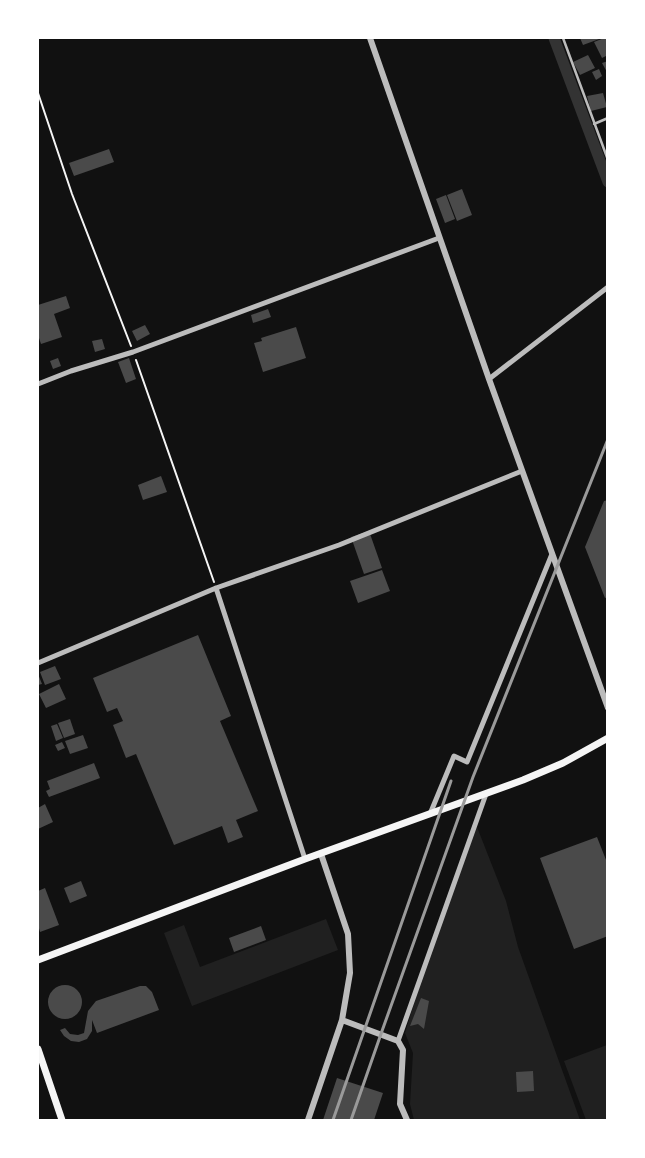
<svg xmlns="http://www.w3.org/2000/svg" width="645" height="1158" font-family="Raleway,sans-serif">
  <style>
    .green { fill: #202020 }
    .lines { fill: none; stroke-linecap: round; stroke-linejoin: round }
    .canal { stroke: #333; stroke-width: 11 }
    .building { fill: #4a4a4a }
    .path { stroke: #f5f5f5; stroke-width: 2 }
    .service { stroke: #bcbcbc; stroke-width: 2.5 }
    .minor { stroke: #bcbcbc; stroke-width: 5 }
    .tertiary { stroke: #bcbcbc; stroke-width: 6 }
    .secondary { stroke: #f5f5f5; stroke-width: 7 }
    .rail { stroke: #9a9a9a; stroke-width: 3 }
  </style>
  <rect width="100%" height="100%" fill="#111"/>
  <path class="green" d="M 477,827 L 506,901 L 518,947 L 580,1120 L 414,1120 L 410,1104 L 413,1053 L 405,1033 L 436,932 Z
    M 326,919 L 338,950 L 192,1006 L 164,933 L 184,925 L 200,967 Z
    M 607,1045 L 607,1120 L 586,1120 L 564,1061 Z"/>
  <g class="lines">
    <path class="canal" d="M 554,38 L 608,182"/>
  </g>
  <path class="building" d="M 580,38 L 602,38 L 583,45 Z
    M 604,38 L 608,38 L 608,55 L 602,58 L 594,42 Z
    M 588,55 L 595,68 L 580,75 L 573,62 Z
    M 608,61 L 608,74 L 602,63 Z
    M 599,69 L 602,76 L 596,80 L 592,72 Z
    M 603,93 L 607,107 L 591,111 L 587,96 Z
    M 109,149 L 114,162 L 74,176 L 69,163 Z
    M 462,189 L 472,215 L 457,221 L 447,195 Z
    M 446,195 L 455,219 L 445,223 L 436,199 Z
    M 66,296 L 70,308 L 54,314 L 62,337 L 41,344 L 38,335 L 38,305 Z
    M 268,309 L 271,317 L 253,323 L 251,315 Z
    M 145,325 L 150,334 L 137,341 L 132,331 Z
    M 296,327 L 306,358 L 263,372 L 254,343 L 262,341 L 261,338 Z
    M 102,339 L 105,349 L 95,352 L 92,341 Z
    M 58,358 L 61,366 L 53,369 L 50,361 Z
    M 129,358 L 136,379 L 126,383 L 118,362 Z
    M 161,476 L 167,492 L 143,500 L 138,485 Z
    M 608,500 L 608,597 L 605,598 L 585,547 L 604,501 Z
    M 369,531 L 382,568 L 364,574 L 351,537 Z
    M 382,570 L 390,591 L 358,603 L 350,581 Z
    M 198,635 L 231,716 L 220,721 L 258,811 L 236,820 L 243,837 L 228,843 L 222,826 L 174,845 L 136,754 L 126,758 L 113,725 L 123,721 L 117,708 L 107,712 L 93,678 Z
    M 55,666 L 61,679 L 45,685 L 40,672 Z
    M 38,674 L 42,684 L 38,685 Z
    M 59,684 L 66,699 L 46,708 L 39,694 Z
    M 70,719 L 75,734 L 64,738 L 58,723 Z
    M 57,724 L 63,738 L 56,741 L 51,726 Z
    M 83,735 L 88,748 L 70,754 L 65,741 Z
    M 62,742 L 65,748 L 58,751 L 55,745 Z
    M 94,763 L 100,778 L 49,797 L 46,791 L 50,789 L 47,781 Z
    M 45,804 L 53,822 L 38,829 L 38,808 Z
    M 597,837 L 608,865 L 608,927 L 606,928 L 608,936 L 574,949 L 540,858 Z
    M 81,881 L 87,896 L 70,903 L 64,888 Z
    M 45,888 L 59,925 L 40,932 L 38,925 L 38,891 Z
    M 261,926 L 266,940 L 234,952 L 229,938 Z
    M48 1002a17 17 0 1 1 34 0a17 17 0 1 1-34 0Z
    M 140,986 L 146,986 L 152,992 L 159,1010 L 97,1033 L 92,1020 L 92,1031 L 87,1039 L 79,1042 L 71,1041 L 64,1036 L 60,1030 L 65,1028 L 70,1034 L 78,1035 L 84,1033 L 88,1011 L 96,1001 Z
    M 421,998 L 429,1001 L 424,1029 L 418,1024 L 410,1026 Z
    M 533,1071 L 534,1091 L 517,1092 L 516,1072 Z
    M 337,1078 L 383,1093 L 374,1120 L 323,1120 Z"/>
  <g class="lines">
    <path class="path" d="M 38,93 L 72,194 L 131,346
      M 136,360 L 214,582"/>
    <path class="service" d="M 563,38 L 608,160
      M 594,124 L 608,118"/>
    <path class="minor" d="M 489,379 L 608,287
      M 38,384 L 71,371 L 133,352 L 439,238
      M 216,588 L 305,859
      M 38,663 L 216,588 L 339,545 L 522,471
      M 430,814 L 454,756 L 467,762 L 552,554
      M 398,1041 L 486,794"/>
    <path class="tertiary" d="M 370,38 L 489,379 L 608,708
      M 321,854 L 348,934 L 350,973 L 342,1020 L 398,1041 L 403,1050 L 400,1104 L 407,1120
      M 308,1120 L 342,1020"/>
    <path class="secondary" d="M 38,960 L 305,859 L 523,780 L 563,763 L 608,738
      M 38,1049 L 62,1120"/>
    <path class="rail" d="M 333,1120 L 451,781
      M 351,1120 L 382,1031 L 473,777 L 608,439"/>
  </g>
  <rect width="645" height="1158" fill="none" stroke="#ffffff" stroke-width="78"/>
</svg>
